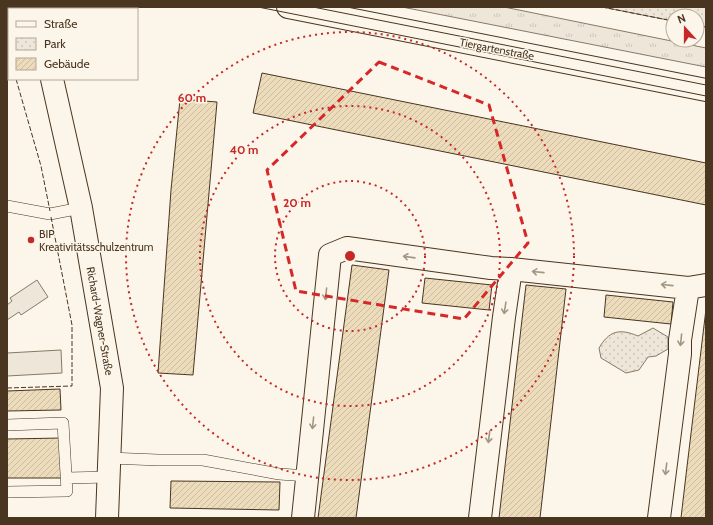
<svg xmlns="http://www.w3.org/2000/svg" width="713" height="525" font-family="Cabin,sans-serif">
  <style>
    .grass { fill: url(#grass-tufts); stroke: #887966 }
    .park { fill: url(#park-dots); stroke: #887966 }
    .pitch { fill: #ede6d9; stroke: #887966 }
    .building { fill: url(#building-hatch); stroke: #4a3520 }
    .lines { fill: none; stroke-linecap: round; stroke-linejoin: round }
    .lane-casing { stroke: #4a3520; stroke-width: 12 }
    .street-casing { stroke: #4a3520; stroke-width: 24 }
    .secondary-casing { stroke: #4a3520; stroke-width: 24 }
    .lane { stroke: #fbf6e9; stroke-width: 11 }
    .street { stroke: #fbf6e9; stroke-width: 22 }
    .secondary { stroke: #fbf6e9; stroke-width: 22 }
    .tram { stroke: #4a3520; stroke-width: 1 }
    .fence { stroke: #4a3520; stroke-width: 1; stroke-dasharray: 5 2; stroke-linecap: butt }
    .oneway { stroke: #a29684 }
    .marked { fill: none; stroke: #d62828; stroke-width: 3; stroke-dasharray: 8 5; stroke-linejoin: round }
    .ring { fill: none; stroke: #c62828; stroke-width: 2; stroke-dasharray: 2 4 }
    .poi-dot { fill: #c62828; stroke: #fbf6e9; stroke-width: 1.5 }
    .labels { text-anchor: middle; stroke-width: 3; stroke-linejoin: round; paint-order: stroke }
    .street-label { font-size: 11px; fill: #4a3520; stroke: #fbf6e9 }
    .poi-label { font-size: 11px; fill: #4a3520; stroke: #fbf6e9; text-anchor: start }
    .centre { fill: #c62828; stroke: #fbf6e9; stroke-width: 2 }
    .ring-label { font-size: 12px; text-anchor: middle; font-weight: bold; fill: #c62828; stroke: #fbf6e9; stroke-width: 3; stroke-linejoin: round; paint-order: stroke }
  </style>
  <defs>
    <pattern id="grass-tufts" width="24" height="20" patternUnits="userSpaceOnUse"><rect width="24" height="20" fill="#ede6d9"/><path d="M3 7l-1-3M5 7V3M7 7l1-3M15 17l-1-3M17 17v-4M19 17l1-3" fill="none" stroke="#cdc6ba"/></pattern>
    <pattern id="park-dots" width="8" height="8" patternUnits="userSpaceOnUse"><rect width="8" height="8" fill="#ede6d9"/><path d="M2 2h.1M6 6h.1" fill="none" stroke="#cdc6ba" stroke-width="1.8" stroke-linecap="round"/></pattern>
    <pattern id="building-hatch" width="6" height="6" patternUnits="userSpaceOnUse"><rect width="6" height="6" fill="#ecdcbc"/><path d="M-1 1l2-2M0 6l6-6M5 7l2-2" fill="none" stroke="#ccbda1"/></pattern>
  </defs>
  <rect width="100%" height="100%" fill="#fbf6e9"/>
  <path class="grass" d="M 402,7 L 504,7 L 706,48 L 706,67 Z"/>
  <path class="park" d="M 602,7 L 706,7 L 706,27 L 697,26 L 697,16 L 673,16 L 673,21 Z
    M 653,328 L 668,337 L 668,349 L 656,356 L 648,357 L 639,370 L 626,373 L 601,358 L 599,348 C 609,331 619,328 638,336 Z"/>
  <path class="pitch" d="M 37,280 L 48,297 L 21,315 L 19,312 L 7,320 L 7,305 L 12,301 L 10,298 Z
    M 61,350 L 62,373 L 7,376 L 7,353 Z"/>
  <path class="building" d="M 262,73 L 706,163 L 706,205 L 253,113 Z
    M 180,99 L 217,102 L 193,375 L 158,373 L 171,190 Z
    M 352,265 L 389,270 L 356,518 L 318,518 Z
    M 425,278 L 492,285 L 489,310 L 422,303 Z
    M 526,285 L 566,289 L 540,518 L 499,518 Z
    M 606,295 L 673,302 L 671,324 L 604,317 Z
    M 706,309 L 706,518 L 681,518 L 686,475 Z
    M 60,389 L 61,410 L 7,411 L 7,391 Z
    M 62,438 L 62,478 L 7,478 L 7,439 Z
    M 171,481 L 280,482 L 279,510 L 170,508 Z"/>
  <g class="lines">
    <defs>
      <path id="lane" d="M 7,206 L 50,214 L 81,208
        M 7,425 L 63,423 L 67,491 L 7,492
        M 109,458 L 158,460 L 203,460 L 279,474 L 308,476
        M 67,478 L 109,477"/>
      <path id="street" d="M 31,7 L 31,9
        M 52,79 L 81,208 L 112,388 L 107,518
        M 303,518 L 330,255 L 347,248 L 491,268 L 511,269 L 688,288 L 706,285
        M 480,518 L 504,317 L 511,269
        M 659,518 L 680,354 L 680,340 L 688,288"/>
      <path id="secondary" d="M 288,7 L 706,90"/>
    </defs>
    <use href="#lane" class="lane-casing"/>
    <use href="#street" class="street-casing"/>
    <use href="#secondary" class="secondary-casing"/>
    <use href="#lane" class="lane"/>
    <use href="#street" class="street"/>
    <use href="#secondary" class="secondary"/>
    <path class="tram" d="M 258,7 L 706,96
      M 313,7 L 706,85"/>
    <path class="fence" d="M 602,7 L 673,21
      M 697,26 L 706,27
      M 7,51 L 9,57
      M 16,79 L 41,166 L 50,211
      M 7,388 L 72,386 L 72,325 L 51,217"/>
  </g>
  <defs><path id="oneway-shaft" d="M-6 0H5M1.5-3L5.5 0L1.5 3" fill="none" stroke-width="1.6" stroke-linecap="round" stroke-linejoin="round"/></defs>
  <g class="oneway">
    <use href="#oneway-shaft" transform="translate(409 257) rotate(-172)"/>
    <use href="#oneway-shaft" transform="translate(538 272) rotate(-174)"/>
    <use href="#oneway-shaft" transform="translate(667 285) rotate(-174)"/>
    <use href="#oneway-shaft" transform="translate(326 294) rotate(96)"/>
    <use href="#oneway-shaft" transform="translate(505 308) rotate(99)"/>
    <use href="#oneway-shaft" transform="translate(681 340) rotate(96)"/>
    <use href="#oneway-shaft" transform="translate(313 423) rotate(96)"/>
    <use href="#oneway-shaft" transform="translate(489 437) rotate(97)"/>
    <use href="#oneway-shaft" transform="translate(666 469) rotate(97)"/>
  </g>
  <path class="marked" d="M 379,62 L 489,105 L 528,243 L 464,319 L 296,291 L 267,170 Z"/>
  <g class="ring">
    <circle cx="350" cy="256" r="75"/>
    <circle cx="350" cy="256" r="150"/>
    <circle cx="350" cy="256" r="224"/>
  </g>
  <circle class="poi-dot" cx="31" cy="240" r="4"/>
  <g class="labels">
    <g class="street-label">
      <text transform="translate(497 49) rotate(11)" y="4">Tiergartenstraße</text>
      <text transform="translate(100 321) rotate(80)" y="4">Richard-Wagner-Straße</text>
    </g>
    <g class="poi-label">
      <text x="39" y="238">BIP<tspan x="39" dy="13">Kreativitätsschulzentrum</tspan></text>
    </g>
  </g>
  <circle cx="350" cy="256" r="6" class="centre"/>
  <g class="ring-label">
    <text x="192" y="102">60 m</text>
    <text x="244" y="154">40 m</text>
    <text x="297" y="207">20 m</text>
  </g>
  <rect width="713" height="525" fill="none" stroke="#4a3520" stroke-width="16"/>
  <rect x="8" y="8" width="130" height="72" fill="#fbf6e9" stroke="#b4a999"/>
  <rect x="16" y="21" width="20" height="6" fill="#fbf6e9" stroke="#b4a999"/>
  <text x="44" y="28" font-size="12" fill="#4a3520">Straße</text>
  <rect x="16" y="38" width="20" height="12" fill="url(#park-dots)" stroke="#b4a999"/>
  <text x="44" y="48" font-size="12" fill="#4a3520">Park</text>
  <rect x="16" y="58" width="20" height="12" fill="url(#building-hatch)" stroke="#b4a999"/>
  <text x="44" y="68" font-size="12" fill="#4a3520">Gebäude</text>
  <g transform="translate(685 28) rotate(339)"><circle r="19" fill="#fbf6e9" stroke="#b4a999"/>
  <path d="M0-3L7 15L0 10L-7 15Z" fill="#c62828"/>
  <text y="-6" font-size="11" font-weight="bold" text-anchor="middle" fill="#4a3520">N</text>
  </g>
</svg>
